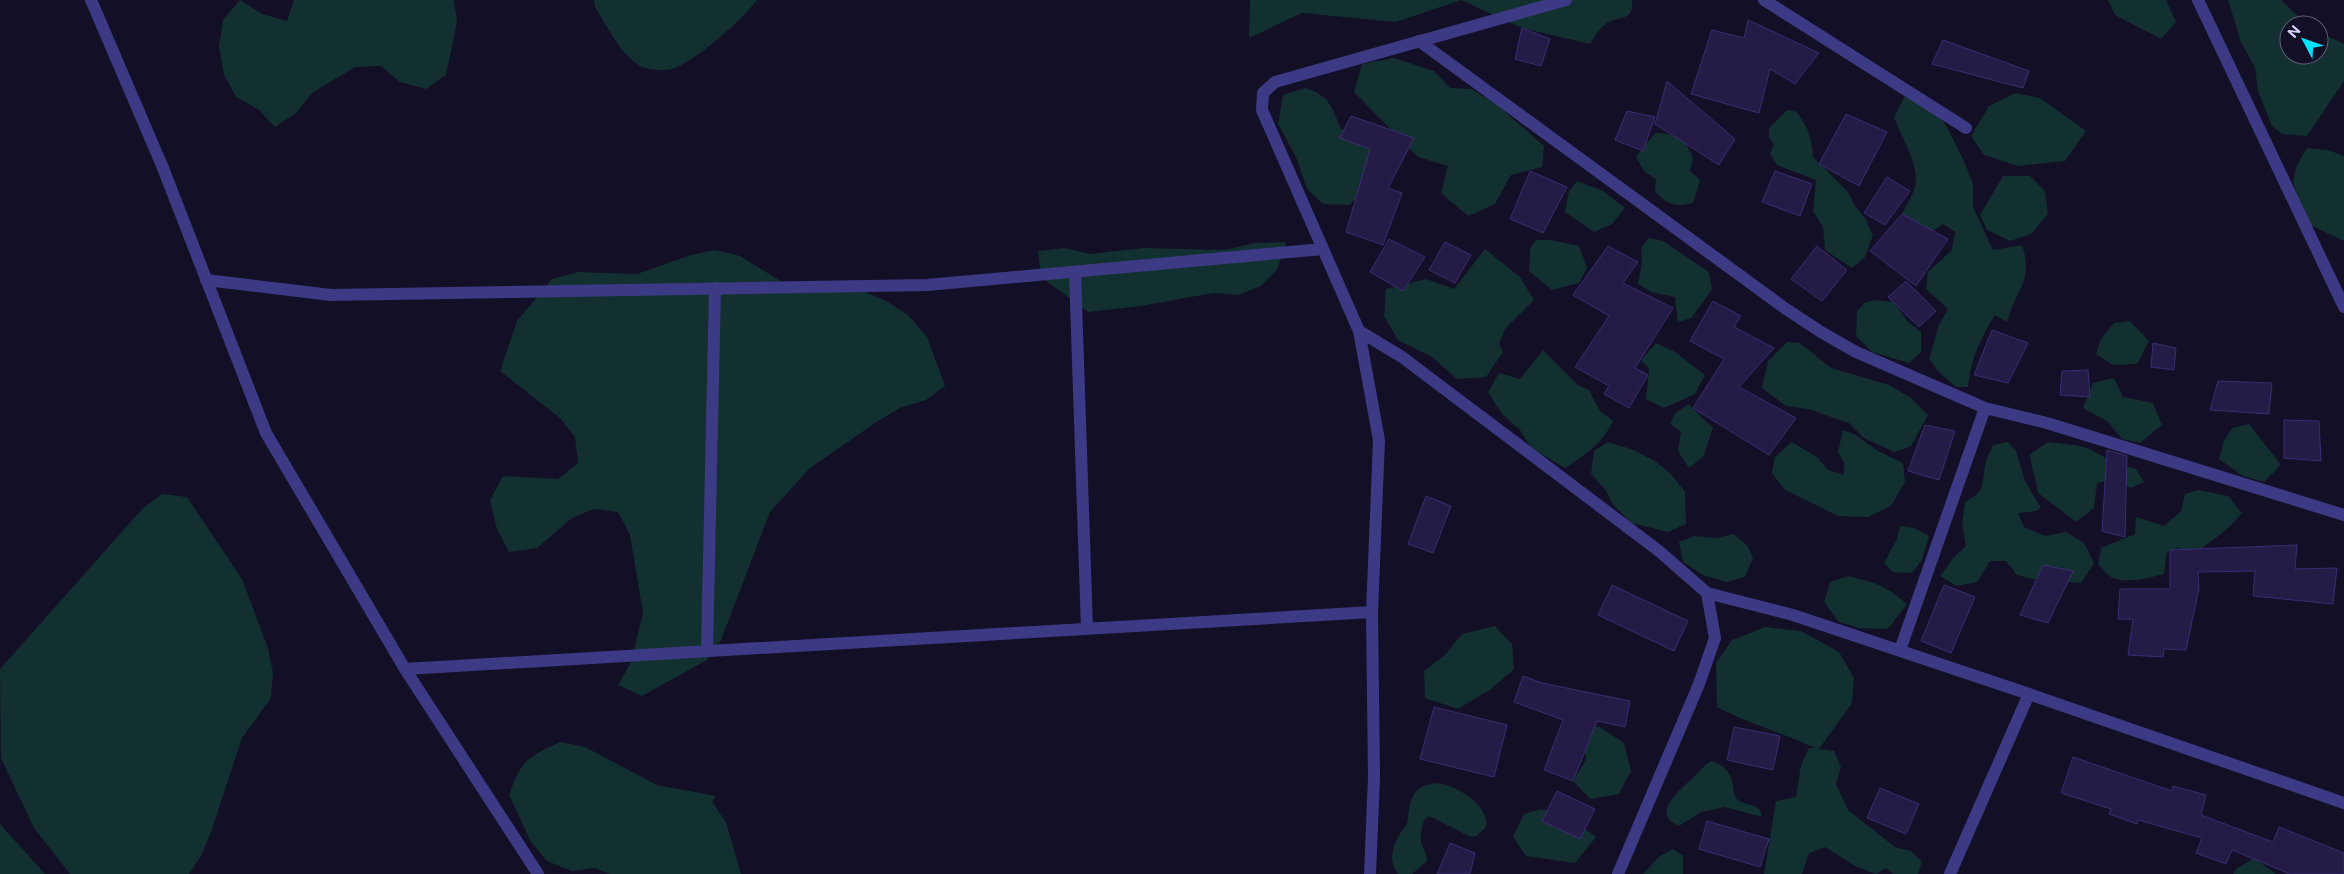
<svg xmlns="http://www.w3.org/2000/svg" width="2344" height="874" font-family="'Public Sans',sans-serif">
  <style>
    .green { fill: #12302f }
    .building { fill: #241b47; stroke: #3b2d73 }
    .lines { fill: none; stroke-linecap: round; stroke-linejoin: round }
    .minor { stroke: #3d3a85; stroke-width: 12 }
  </style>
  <rect width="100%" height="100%" fill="#130f26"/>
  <path class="green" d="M 240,0 L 262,14 L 287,21 L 294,0 L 454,0 L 457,22 L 446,75 L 426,89 L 400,82 L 381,66 L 355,67 L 312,93 L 296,113 L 275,127 L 258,109 L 236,97 L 224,75 L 219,46 L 223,20 Z
    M 594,0 L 757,0 C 742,20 695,62 672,69 C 666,71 647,70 642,67 C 620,55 608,27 595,7 Z
    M 1250,0 L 1632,0 C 1635,21 1618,17 1609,22 C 1600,26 1595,37 1590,44 L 1522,28 L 1461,0 L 1396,22 L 1302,13 L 1249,38 Z
    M 2108,0 L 2166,0 L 2176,22 L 2161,39 L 2115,15 Z
    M 2228,0 L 2281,0 L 2308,25 L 2289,25 L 2289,55 L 2319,55 L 2319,32 L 2344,44 L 2344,81 L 2307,136 L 2282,134 L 2272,126 L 2258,91 L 2255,68 L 2241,42 Z
    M 1394,58 L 1434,71 L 1450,88 L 1471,89 L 1496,104 L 1544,146 L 1542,167 L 1511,175 L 1495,204 L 1468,216 L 1441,193 L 1448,166 L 1418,157 L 1354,92 L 1362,64 Z
    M 1305,88 C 1330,95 1332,108 1341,129 L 1380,147 L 1377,179 L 1349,205 L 1323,204 L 1307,189 L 1296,157 L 1278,124 L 1283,95 Z
    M 1912,93 L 1930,100 L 1947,127 L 1963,159 L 1973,184 L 1973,207 L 1993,250 L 2022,245 C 2034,281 2016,289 2007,322 L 1995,315 C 1980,340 1971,358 1968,387 L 1956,387 L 1939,372 L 1929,359 L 1939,325 L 1948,309 L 1926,289 L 1928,272 L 1952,250 L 1955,232 L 1943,224 L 1918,241 L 1907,231 L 1902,213 C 1907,204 1915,193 1916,181 C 1916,160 1902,137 1894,118 L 1904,97 Z
    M 2015,93 L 2040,98 L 2086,131 L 2065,161 L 2018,166 L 1984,155 L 1971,136 L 1989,106 Z
    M 1787,110 L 1797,112 C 1808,127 1812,139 1813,157 L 1848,192 L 1855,206 L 1865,218 L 1873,235 L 1865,257 L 1852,268 L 1825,250 L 1823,227 L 1813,211 L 1816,180 L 1777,165 L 1770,154 L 1774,144 L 1769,138 L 1769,128 Z
    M 1655,133 L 1667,134 L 1684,140 L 1693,158 L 1690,171 L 1700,180 L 1693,203 C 1676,207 1667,205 1655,191 L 1656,179 L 1644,171 L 1636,157 Z
    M 2307,148 L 2328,150 L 2344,156 L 2344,241 L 2312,226 L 2300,206 L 2293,181 L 2297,165 Z
    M 2003,176 L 2030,176 L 2045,191 L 2048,214 L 2031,234 L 2010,241 L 1987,230 L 1980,215 Z
    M 1577,181 L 1603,191 L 1625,208 L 1612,224 L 1594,232 L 1565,212 L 1569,191 Z
    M 1649,238 L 1663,241 L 1709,272 L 1712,290 L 1691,318 L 1678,322 L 1675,297 L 1651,292 L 1638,284 L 1642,263 L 1641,248 Z
    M 1536,240 L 1551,240 L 1579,246 L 1587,268 L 1579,283 L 1552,290 L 1529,271 L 1530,249 Z
    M 1286,242 L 1277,270 L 1261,286 L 1238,295 L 1213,293 L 1141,306 L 1088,312 L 1041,277 L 1038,251 L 1065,248 L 1090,254 L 1143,248 L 1224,250 L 1255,243 Z
    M 1485,249 L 1520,277 L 1534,300 L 1505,329 L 1499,344 L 1503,352 L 1486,377 L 1457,379 L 1432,357 L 1398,340 L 1384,316 L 1386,289 L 1426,279 L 1454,289 Z
    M 715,250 L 740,256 L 782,282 L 861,290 L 886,301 L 908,315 L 927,337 L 945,386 L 926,400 L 900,408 L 878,421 L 810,468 L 770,512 L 721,640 L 707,660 L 642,696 L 618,685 L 631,662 L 643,613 L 630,535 L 618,512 L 594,509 L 572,518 L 537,548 L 509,552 L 497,529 L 490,500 L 503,476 L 558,479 L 578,463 L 575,437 L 560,418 L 500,371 L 517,321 L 552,279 L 578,272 L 637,274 L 691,255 Z
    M 1874,300 L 1894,302 L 1907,321 L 1921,332 L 1921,352 L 1909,363 L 1872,352 L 1856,336 L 1857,311 L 1865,303 Z
    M 2130,321 L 2149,341 L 2137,364 L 2113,365 L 2096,354 L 2101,339 L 2114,323 Z
    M 1787,342 L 1800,343 L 1831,368 L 1889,385 L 1911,398 L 1928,415 L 1911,446 L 1894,452 L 1864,438 L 1849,423 L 1808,409 L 1786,406 L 1762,388 L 1768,361 Z
    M 1656,343 L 1675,352 L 1705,375 L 1695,394 L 1664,408 L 1646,399 L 1649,369 L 1641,360 Z
    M 1543,350 L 1578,385 L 1589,390 L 1600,411 L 1613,421 C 1602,444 1586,454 1565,468 L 1531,448 L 1520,430 L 1502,414 L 1488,392 L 1499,373 L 1520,379 Z
    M 2114,378 L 2123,397 L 2153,403 L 2162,425 L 2140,443 L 2122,439 L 2107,421 L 2083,408 L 2093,383 Z
    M 1688,404 L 1713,428 L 1703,457 L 1689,468 L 1678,451 L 1681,432 L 1670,424 L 1675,414 Z
    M 2249,424 L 2281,465 L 2264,482 L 2243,476 L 2219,459 L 2224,441 L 2232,428 Z
    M 1843,430 L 1854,434 L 1878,451 L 1903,463 L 1905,482 L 1891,506 L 1868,517 L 1838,516 L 1785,490 L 1772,473 L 1775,457 L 1792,442 L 1818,458 L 1828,470 L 1844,475 L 1844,463 L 1838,452 Z
    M 1608,442 L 1631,449 L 1655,461 L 1671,474 L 1685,492 L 1686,524 L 1668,532 L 1632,523 L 1614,506 L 1605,489 L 1591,474 L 1594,451 Z
    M 2008,442 L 2016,451 L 2025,481 L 2041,508 L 2036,511 L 2018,513 L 2024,527 L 2045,536 L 2066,532 L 2084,543 L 2094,563 L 2081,583 L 2033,579 L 2017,575 L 2006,561 L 1990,561 L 1977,582 L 1957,586 L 1940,576 L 1955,556 L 1966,546 L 1962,523 L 1965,502 C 1987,489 1981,487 1985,465 C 1986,458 1991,451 1993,445 Z
    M 2048,442 L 2075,445 L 2090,449 L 2111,461 L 2136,469 L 2144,482 L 2131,488 L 2113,480 L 2097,483 L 2094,508 L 2076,522 L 2038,493 C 2036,479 2031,468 2030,454 Z
    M 2199,490 L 2228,496 L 2242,513 C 2227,531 2213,540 2194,554 L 2179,548 L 2167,552 L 2164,574 C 2148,578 2124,585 2109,576 C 2105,573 2101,567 2098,564 L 2101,548 L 2135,534 L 2136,517 L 2164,526 L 2181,511 L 2185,494 Z
    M 162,494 L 187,497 L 242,579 L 268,648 L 273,673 L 271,698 L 242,738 L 211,832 L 201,856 L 189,874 L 70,874 L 34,828 L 1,758 L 0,669 L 143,508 Z
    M 1900,526 L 1914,528 L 1929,536 L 1922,560 L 1912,573 L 1893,572 L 1884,563 L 1897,539 Z
    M 1733,534 L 1747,545 L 1753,558 L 1745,577 L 1727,582 L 1703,575 L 1683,562 L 1679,542 L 1694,536 L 1716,538 Z
    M 1848,576 C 1876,583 1885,585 1907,604 L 1888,629 L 1859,628 L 1839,622 L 1824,602 L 1830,582 Z
    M 1495,626 L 1512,644 L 1514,669 L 1491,689 L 1458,709 L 1425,698 L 1424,671 L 1445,655 L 1462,634 Z
    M 1765,627 L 1801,631 L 1839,652 L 1854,678 L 1852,703 L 1819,749 L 1834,751 L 1841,767 L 1836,784 L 1848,810 L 1895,847 L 1911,851 L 1922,862 L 1918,874 L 1893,874 L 1886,868 L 1876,874 L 1855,866 L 1825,847 L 1809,853 L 1802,874 L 1764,874 L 1776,801 L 1796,797 L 1801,765 L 1809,748 L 1815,748 C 1783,733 1749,724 1717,707 L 1716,663 L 1732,640 Z
    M 1598,726 L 1624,743 L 1631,771 L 1619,794 L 1590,799 L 1573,781 L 1586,760 L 1584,741 L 1589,728 Z
    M 560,742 L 585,747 L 657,785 L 716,796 L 712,802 L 726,822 L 741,874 L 609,874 L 595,868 L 572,871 L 547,861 L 531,842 L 509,795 C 521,761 527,757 560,742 Z
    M 1711,761 C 1740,769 1729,794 1738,800 C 1747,807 1760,802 1762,817 L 1725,807 L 1701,812 L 1679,826 C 1647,813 1686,785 1696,775 C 1701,770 1704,765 1711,761 Z
    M 1437,783 C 1456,785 1490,805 1486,827 L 1477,836 L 1471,837 L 1429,816 L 1424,820 C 1422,828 1419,837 1422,845 C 1424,851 1427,854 1427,861 L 1412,874 L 1398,874 C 1385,857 1396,838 1407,824 C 1410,803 1409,786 1437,783 Z
    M 1541,809 L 1567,816 L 1596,837 L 1575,863 L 1526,856 L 1513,837 L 1524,814 Z
    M 0,824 L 45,874 L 0,874 Z
    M 1673,849 L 1683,856 L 1683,874 L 1643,874 L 1660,856 Z
    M 2254,858 L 2276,874 L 2233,874 L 2236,869 Z"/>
  <path class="building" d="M 1748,20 L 1819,53 L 1795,84 L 1770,69 L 1759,113 L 1691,94 L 1712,30 L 1744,38 Z
    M 1522,28 L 1550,39 L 1541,66 L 1515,59 Z
    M 1943,40 L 2029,71 L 2023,88 L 1932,64 Z
    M 1667,81 L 1735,139 L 1719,165 L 1655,124 Z
    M 1627,111 L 1655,117 L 1643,151 L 1615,140 Z
    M 1846,114 L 1887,132 L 1859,186 L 1819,164 Z
    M 1351,116 L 1414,138 L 1388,188 L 1402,193 L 1383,245 L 1346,232 L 1370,149 L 1340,138 Z
    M 1530,171 L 1567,187 L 1543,233 L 1510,219 Z
    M 1775,171 L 1812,184 L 1800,216 L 1762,202 Z
    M 1887,177 L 1910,191 L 1885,225 L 1864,213 Z
    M 1902,214 L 1948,239 L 1916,286 L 1870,251 Z
    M 1389,239 L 1425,257 L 1403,291 L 1370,272 Z
    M 1445,242 L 1471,255 L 1455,283 L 1429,270 Z
    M 1608,246 L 1638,262 L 1623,283 L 1673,308 L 1635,368 L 1648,375 L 1629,408 L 1604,394 L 1609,386 L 1575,367 L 1609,316 L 1573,295 Z
    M 1817,246 L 1847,270 L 1822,301 L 1791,279 Z
    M 1906,281 L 1936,311 L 1919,327 L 1888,297 Z
    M 1713,301 L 1741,316 L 1734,327 L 1774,348 L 1739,387 L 1796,418 L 1769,455 L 1693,408 L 1724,359 L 1690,341 Z
    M 1992,330 L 2028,343 L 2008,383 L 1974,375 Z
    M 2153,343 L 2176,348 L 2174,370 L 2151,367 Z
    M 2088,370 L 2090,397 L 2060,395 L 2062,371 Z
    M 2218,381 L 2272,383 L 2269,414 L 2210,410 Z
    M 2284,420 L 2319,421 L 2321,461 L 2284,458 Z
    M 1925,425 L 1955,431 L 1939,480 L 1908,471 Z
    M 2107,450 L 2127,456 L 2125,537 L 2102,531 Z
    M 1426,496 L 1451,506 L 1433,553 L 1408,544 Z
    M 2297,545 L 2295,569 L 2337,568 L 2333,604 L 2253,596 L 2255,571 L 2198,572 L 2199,588 L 2186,650 L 2164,649 L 2163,657 L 2128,655 L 2133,619 L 2118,619 L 2120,589 L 2170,589 L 2170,550 Z
    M 2043,565 L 2073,571 L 2048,623 L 2020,615 Z
    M 1612,585 L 1688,621 L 1674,651 L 1598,615 Z
    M 1944,585 L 1975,597 L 1951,653 L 1921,641 Z
    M 1523,676 L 1542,683 L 1630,701 L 1625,727 L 1597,721 L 1573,781 L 1544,770 L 1563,720 L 1514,702 Z
    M 1434,707 L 1507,725 L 1494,777 L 1420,759 Z
    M 1734,727 L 1780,736 L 1773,770 L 1727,760 Z
    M 2073,757 L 2172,791 L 2173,786 L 2206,795 L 2201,815 L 2273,842 L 2279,827 L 2344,853 L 2344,874 L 2290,874 L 2232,850 L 2226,864 L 2196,853 L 2202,838 L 2138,820 L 2137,824 L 2109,814 L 2111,809 L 2061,793 Z
    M 1880,788 L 1919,804 L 1906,834 L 1867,818 Z
    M 1557,791 L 1595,809 L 1580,839 L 1542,821 Z
    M 1707,821 L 1769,839 L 1760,867 L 1699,849 Z
    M 1450,843 L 1475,853 L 1470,874 L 1437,874 Z"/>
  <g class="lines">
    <path class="minor" d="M 91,0 L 163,168 L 266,433 L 405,669 L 538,874
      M 1764,0 L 1966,128
      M 2198,0 L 2344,307
      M 1419,41 L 1786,309 L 1821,332 L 1856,352 L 1985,408 L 2047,423 L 2344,515
      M 1075,272 L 1087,629
      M 206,280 L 331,295 L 927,285 L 1323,249
      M 1359,331 L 1262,110 L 1263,93 L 1275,82 L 1566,0
      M 1707,593 L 1793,615 L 2029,694
      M 1900,650 L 1985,408
      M 707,651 L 715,288
      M 405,669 L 1372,612
      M 1370,874 L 1374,777 L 1372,612 L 1379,440 L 1359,331 L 1402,357 L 1659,551 L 1707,593 L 1715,638 L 1699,684 L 1618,874
      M 1950,874 L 2029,694 L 2344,803"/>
  </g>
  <g transform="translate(2304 40) rotate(311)"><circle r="24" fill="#130f26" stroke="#625e7d"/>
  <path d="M0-4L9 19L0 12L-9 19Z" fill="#00e5ff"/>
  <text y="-8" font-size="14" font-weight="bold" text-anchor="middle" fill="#d9d4ff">N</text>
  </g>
</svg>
